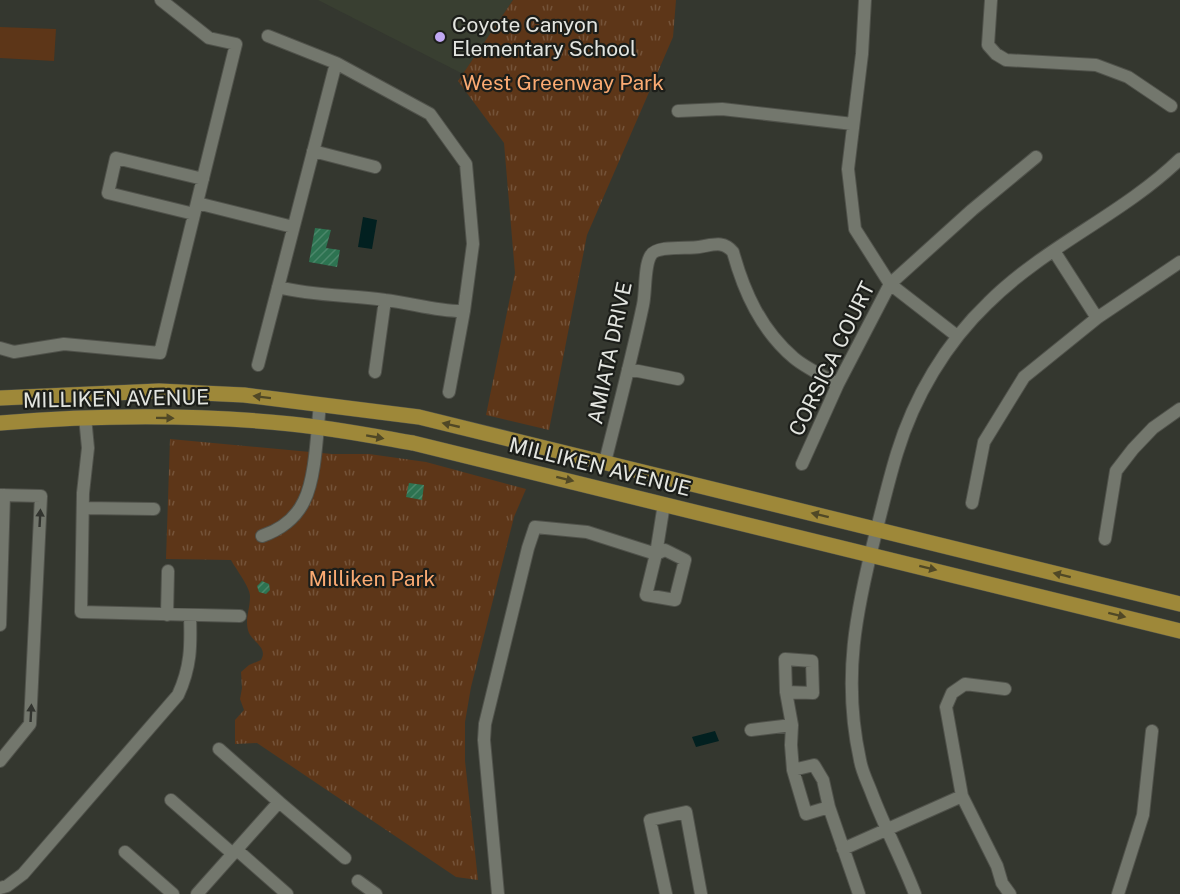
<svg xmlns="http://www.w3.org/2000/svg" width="1180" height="894" font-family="'Public Sans',sans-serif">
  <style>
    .built { fill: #393f31 }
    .grass { fill: #5d3618 }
    .park { fill: url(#park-tufts) }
    .water { fill: #022020 }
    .building { fill: url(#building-hatch) }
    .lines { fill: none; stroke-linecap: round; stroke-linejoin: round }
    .minor-casing { stroke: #50524b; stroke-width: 14 }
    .major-casing { stroke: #50524b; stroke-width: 16 }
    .minor { stroke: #73776d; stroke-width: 12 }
    .major { stroke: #9e8839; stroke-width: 15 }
    .oneway { fill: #504826 }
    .oneway2 { fill: #32342f }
    .poi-dot { fill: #c1a8f3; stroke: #1c1e1a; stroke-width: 2 }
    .labels { text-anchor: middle; stroke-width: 4.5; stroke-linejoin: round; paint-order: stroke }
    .poi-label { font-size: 21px; fill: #e3e5e0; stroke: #1c1e1a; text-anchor: start }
    .park-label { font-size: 21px; fill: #faaa72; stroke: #1c1e1a }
    .street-label { font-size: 21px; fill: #e3e5e0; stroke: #1c1e1a }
  </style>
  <defs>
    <pattern id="park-tufts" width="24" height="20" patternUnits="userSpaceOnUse" patternTransform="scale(1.5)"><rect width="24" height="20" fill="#5d3618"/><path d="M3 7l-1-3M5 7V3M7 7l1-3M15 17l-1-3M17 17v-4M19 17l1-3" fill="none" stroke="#745339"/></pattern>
    <pattern id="building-hatch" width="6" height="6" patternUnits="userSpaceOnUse" patternTransform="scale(1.5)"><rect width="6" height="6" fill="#2d7351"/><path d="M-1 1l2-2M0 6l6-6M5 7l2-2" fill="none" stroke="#4b876a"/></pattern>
  </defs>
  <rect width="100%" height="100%" fill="#34372f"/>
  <path class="built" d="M 318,0 L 513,0 L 463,74 Z"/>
  <path class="grass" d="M 0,27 L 56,29 L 54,61 L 0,58 Z"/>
  <path class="park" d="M 513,0 L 676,0 L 673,37 L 587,235 L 549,430 L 486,415 L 515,273 L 504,143 L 458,81 Z
    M 170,439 L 332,454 L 369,454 L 426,462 L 526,489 L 514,517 L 471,687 L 465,722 L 465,761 L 478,880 L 456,877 L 257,743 L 235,744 L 235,720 L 244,710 L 240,699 L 242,688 L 241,672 L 249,665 L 261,660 C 268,648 254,643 249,633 C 244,620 250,610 250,597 C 251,588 235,568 231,560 L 166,559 Z"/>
  <path class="water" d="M 363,217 L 377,220 L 372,249 L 358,247 Z
    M 715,731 L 719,741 L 696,747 L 692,737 Z"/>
  <path class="building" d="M 315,228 L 331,230 L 326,248 L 340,250 L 337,267 L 309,262 Z
    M 409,483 L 424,485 L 422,500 L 406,497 Z
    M 262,581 L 269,584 L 270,590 L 266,594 L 259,592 L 257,586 Z"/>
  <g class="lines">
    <defs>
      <path id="minor" d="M 865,0 L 862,54 L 848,169 L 855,229 L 890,284 L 957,336
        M 991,0 L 988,45 L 996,54 L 1006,60 L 1096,65 L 1128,77 L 1171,106
        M 268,36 L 336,63 L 430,114 L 466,164 L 473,244 L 464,311 L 449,392
        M 678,111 L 722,109 L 853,124
        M 313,151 L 375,167
        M 197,203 L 293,227
        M 194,214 L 108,193 L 116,158 L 203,179
        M 1054,251 L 1097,318
        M 278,287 C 313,296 349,295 385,300 C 412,303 438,312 464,311
        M 0,348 L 14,352 L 64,344 L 160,353 L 236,44 L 209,38 L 161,0
        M 258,365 L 336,63
        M 628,369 L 678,379
        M 375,372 L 385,300
        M 85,417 L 88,448 L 83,493 L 81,612 L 240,616
        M 605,462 C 618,410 632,357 643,305 C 646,292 644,265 651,255 C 657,245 688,249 699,247 C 713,245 723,240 733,252 C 744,292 761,330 794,358 C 806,368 823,376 838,384
        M 802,464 L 838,384 L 890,284 L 972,210 L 1036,157
        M 0,495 L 41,496 L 30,724 L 0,761
        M 972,503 L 984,442 L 1024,377 L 1097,318 L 1180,262
        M 83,508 L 154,509
        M 262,536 C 280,530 296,518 304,501 C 316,478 317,430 320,404
        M 1105,539 L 1116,471 L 1133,449 L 1153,428 L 1180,409
        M 167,615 L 168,571
        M 0,625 L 4,495
        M 1005,689 L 965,684 L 952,693 L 946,707 L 962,796 L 997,866 L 1002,883 L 1010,894
        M 786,692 L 813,693 L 812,661 L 785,659 L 786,692 L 792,725 L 791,745 L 793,770 L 806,814 L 829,807
        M 751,730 L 792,725
        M 793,770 L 814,765 L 823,780 L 829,807 L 859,894
        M 171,800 L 233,854
        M 279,802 L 345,858
        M 843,849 L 962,796
        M 237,850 L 287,894
        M 125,852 L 173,894
        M 358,881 L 376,894
        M 0,888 L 7,886 L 23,874 L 178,695 C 191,667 191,646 190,616
        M 197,894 L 279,802 L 219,749
        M 498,894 L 484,740 L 485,724 L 528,548 L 535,527 L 587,532 L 656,554 L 665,550 L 685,560 L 675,600 L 646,595 L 656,554 L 664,504
        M 666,894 L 650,820 L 686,812 L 701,894
        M 915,894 C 902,860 885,828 872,794 C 868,783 862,772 860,760 C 842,678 856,611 876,532 C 883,505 889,479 897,453 C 914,397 946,343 988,303 C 1045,246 1122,215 1180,159
        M 1118,894 L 1143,815 L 1152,731"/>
      <path id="major" d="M 0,398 L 159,391 L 244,395 L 419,417 L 1180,604
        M 0,423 C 96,415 195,414 291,424 C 332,428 373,436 413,443 L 1180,631"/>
    </defs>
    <use href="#minor" class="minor-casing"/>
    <use href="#major" class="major-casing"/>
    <use href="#minor" class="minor"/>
    <use href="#major" class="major"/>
  </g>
  <defs><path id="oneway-solid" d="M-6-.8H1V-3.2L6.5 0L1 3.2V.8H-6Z" transform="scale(1.5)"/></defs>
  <g class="oneway">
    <use href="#oneway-solid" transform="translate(262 397) rotate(-173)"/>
    <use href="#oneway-solid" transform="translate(165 418) rotate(1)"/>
    <use href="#oneway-solid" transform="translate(451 425) rotate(-167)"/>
    <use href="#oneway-solid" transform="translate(375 437) rotate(10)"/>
    <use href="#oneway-solid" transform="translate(565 479) rotate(14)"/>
    <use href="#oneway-solid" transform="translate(820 515) rotate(-166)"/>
    <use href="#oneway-solid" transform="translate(928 568) rotate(14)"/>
    <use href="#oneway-solid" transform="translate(1062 575) rotate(-166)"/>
    <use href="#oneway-solid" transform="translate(1117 615) rotate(14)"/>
  </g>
  <g class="oneway2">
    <use href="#oneway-solid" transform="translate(40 518) rotate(-87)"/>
    <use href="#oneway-solid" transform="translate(31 713) rotate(-87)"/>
  </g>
  <circle class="poi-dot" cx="440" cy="37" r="6"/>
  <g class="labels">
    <g class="poi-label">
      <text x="452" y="32">Coyote Canyon<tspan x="452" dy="24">Elementary School</tspan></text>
    </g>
    <g class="park-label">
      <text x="563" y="90">West Greenway Park</text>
      <text x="372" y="586">Milliken Park</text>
    </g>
    <g class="street-label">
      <text transform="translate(610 353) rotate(-78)" y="7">AMIATA DRIVE</text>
      <text transform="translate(832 359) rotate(-64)" y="7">CORSICA COURT</text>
      <text transform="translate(116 399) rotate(-1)" y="7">MILLIKEN AVENUE</text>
      <text transform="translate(600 467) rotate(14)" y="7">MILLIKEN AVENUE</text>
    </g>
  </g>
</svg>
